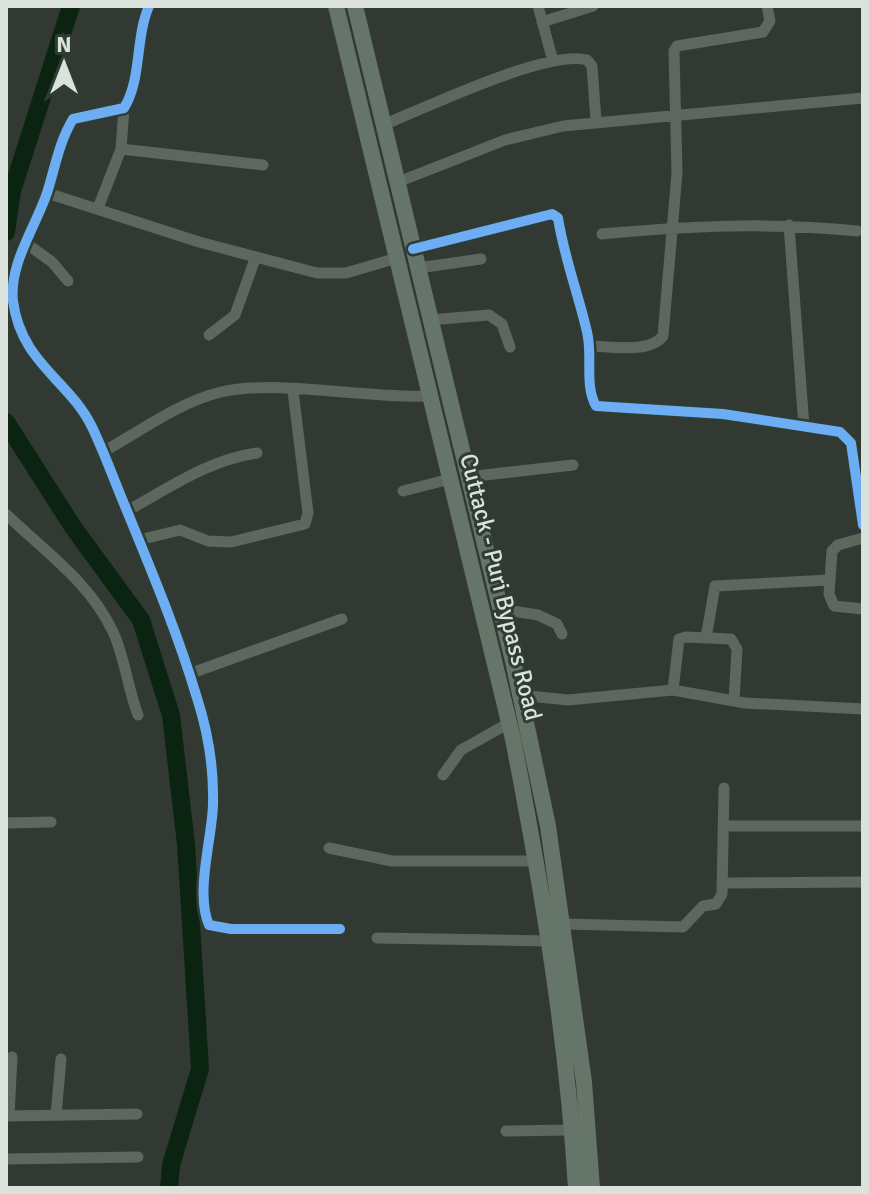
<svg xmlns="http://www.w3.org/2000/svg" width="869" height="1194" font-family="Signika,sans-serif">
  <style>
    .lines { fill: none; stroke-linecap: round; stroke-linejoin: round }
    .river { stroke: #0b2412; stroke-width: 18 }
    .minor { stroke: #5c675e; stroke-width: 11 }
    .highway { stroke: #667569; stroke-width: 16 }
    .cycleway-casing { stroke: #2f3c31; stroke-width: 15 }
    .cycleway { stroke: #6dadf4; stroke-width: 10 }
    .labels { text-anchor: middle; stroke-width: 6; stroke-linejoin: round; paint-order: stroke }
    .street-label { font-size: 24px; fill: #dbe2dc; stroke: #2f3c31 }
  </style>
  <rect width="100%" height="100%" fill="#323933"/>
  <g class="lines">
    <path class="river" d="M 6,232 L 12,191 L 71,6
      M 6,422 L 73,527 L 141,620 L 171,715 L 186,844 L 200,1069 L 171,1165 L 169,1188"/>
    <path class="minor" d="M 149,6 C 135,38 142,79 124,108 L 73,119 C 59,142 55,168 47,193 C 35,228 9,264 13,301 C 21,363 69,380 92,427 C 105,454 115,483 127,511 C 152,572 178,634 197,698 C 208,732 214,769 213,805 C 212,839 195,893 209,925 L 231,929 L 340,929
      M 538,6 L 553,61
      M 542,22 L 593,6
      M 383,125 C 425,108 548,49 587,60 L 592,66 L 596,121
      M 121,149 L 263,165
      M 398,182 L 505,140 L 563,126 L 863,98
      M 47,193 L 199,242 L 317,273 L 346,273 L 397,258
      M 98,208 L 121,149 L 124,108
      M 789,225 L 804,427
      M 602,234 C 687,226 772,222 857,231
      M 27,244 L 52,262 L 68,281
      M 413,249 L 552,214 L 558,218 C 564,257 578,293 587,332 C 593,355 584,385 596,406 L 723,414 L 840,432 L 851,443 L 863,525
      M 418,268 L 481,259
      M 430,320 L 489,315 L 502,324 L 510,347
      M 209,335 L 235,315 L 255,259
      M 589,346 C 609,346 649,354 663,336 L 677,173 L 674,51 L 677,46 L 763,32 L 770,21 L 767,6
      M 101,453 C 139,432 179,402 221,392 C 281,379 365,399 429,396
      M 467,477 L 573,465
      M 403,491 L 450,479
      M 127,511 C 169,488 208,460 257,453
      M 6,514 C 45,552 90,582 113,632 C 124,655 128,689 138,715
      M 863,538 L 838,545 L 832,551 L 829,594 L 834,606 L 863,609
      M 139,540 L 180,530 L 208,541 L 231,542 L 305,524 L 308,513 L 293,391
      M 500,609 L 538,615 L 557,624 L 562,634
      M 706,638 L 715,586 L 829,580
      M 189,674 L 342,619
      M 673,690 L 679,639 L 686,637 L 731,639 L 737,649 L 734,701
      M 520,695 L 568,700 L 673,690 L 745,703 L 863,709
      M 443,775 L 461,750 L 509,723
      M 6,823 L 51,822
      M 723,826 L 863,826
      M 329,848 L 392,861 L 537,861
      M 722,883 L 863,882
      M 564,924 L 683,927 L 703,906 L 716,904 L 722,894 L 724,788
      M 377,938 L 549,941
      M 56,1115 L 61,1059
      M 6,1116 L 137,1114
      M 9,1116 L 12,1057
      M 506,1131 L 571,1130
      M 6,1159 L 138,1157"/>
    <path class="highway" d="M 336,6 L 513,739 C 542,888 567,1037 576,1188
      M 355,6 L 513,661 L 548,826 L 584,1082 L 592,1188"/>
    <defs>
      <path id="cycleway" d="M 149,6 C 135,38 142,79 124,108 L 73,119 C 59,142 55,168 47,193 C 35,228 9,264 13,301 C 21,363 69,380 92,427 C 105,454 115,483 127,511 C 152,572 178,634 197,698 C 208,732 214,769 213,805 C 212,839 195,893 209,925 L 231,929 L 340,929
        M 413,249 L 552,214 L 558,218 C 564,257 578,293 587,332 C 593,355 584,385 596,406 L 723,414 L 840,432 L 851,443 L 863,525"/>
    </defs>
    <use href="#cycleway" class="cycleway-casing"/>
    <use href="#cycleway" class="cycleway"/>
  </g>
  <g class="labels">
    <g class="street-label">
      <text transform="translate(501 587) rotate(76)" y="8">Cuttack - Puri Bypass Road</text>
    </g>
  </g>
  <rect width="869" height="1194" fill="none" stroke="#dbe2dc" stroke-width="16"/>
  <g transform="translate(64 64)" stroke="#2f3c31" stroke-width="6" paint-order="stroke">
  <path d="M0-6L14 30L0 20L-14 30Z" fill="#dbe2dc"/>
  <text y="-12" font-size="22" font-weight="bold" text-anchor="middle" fill="#dbe2dc">N</text>
  </g>
</svg>
